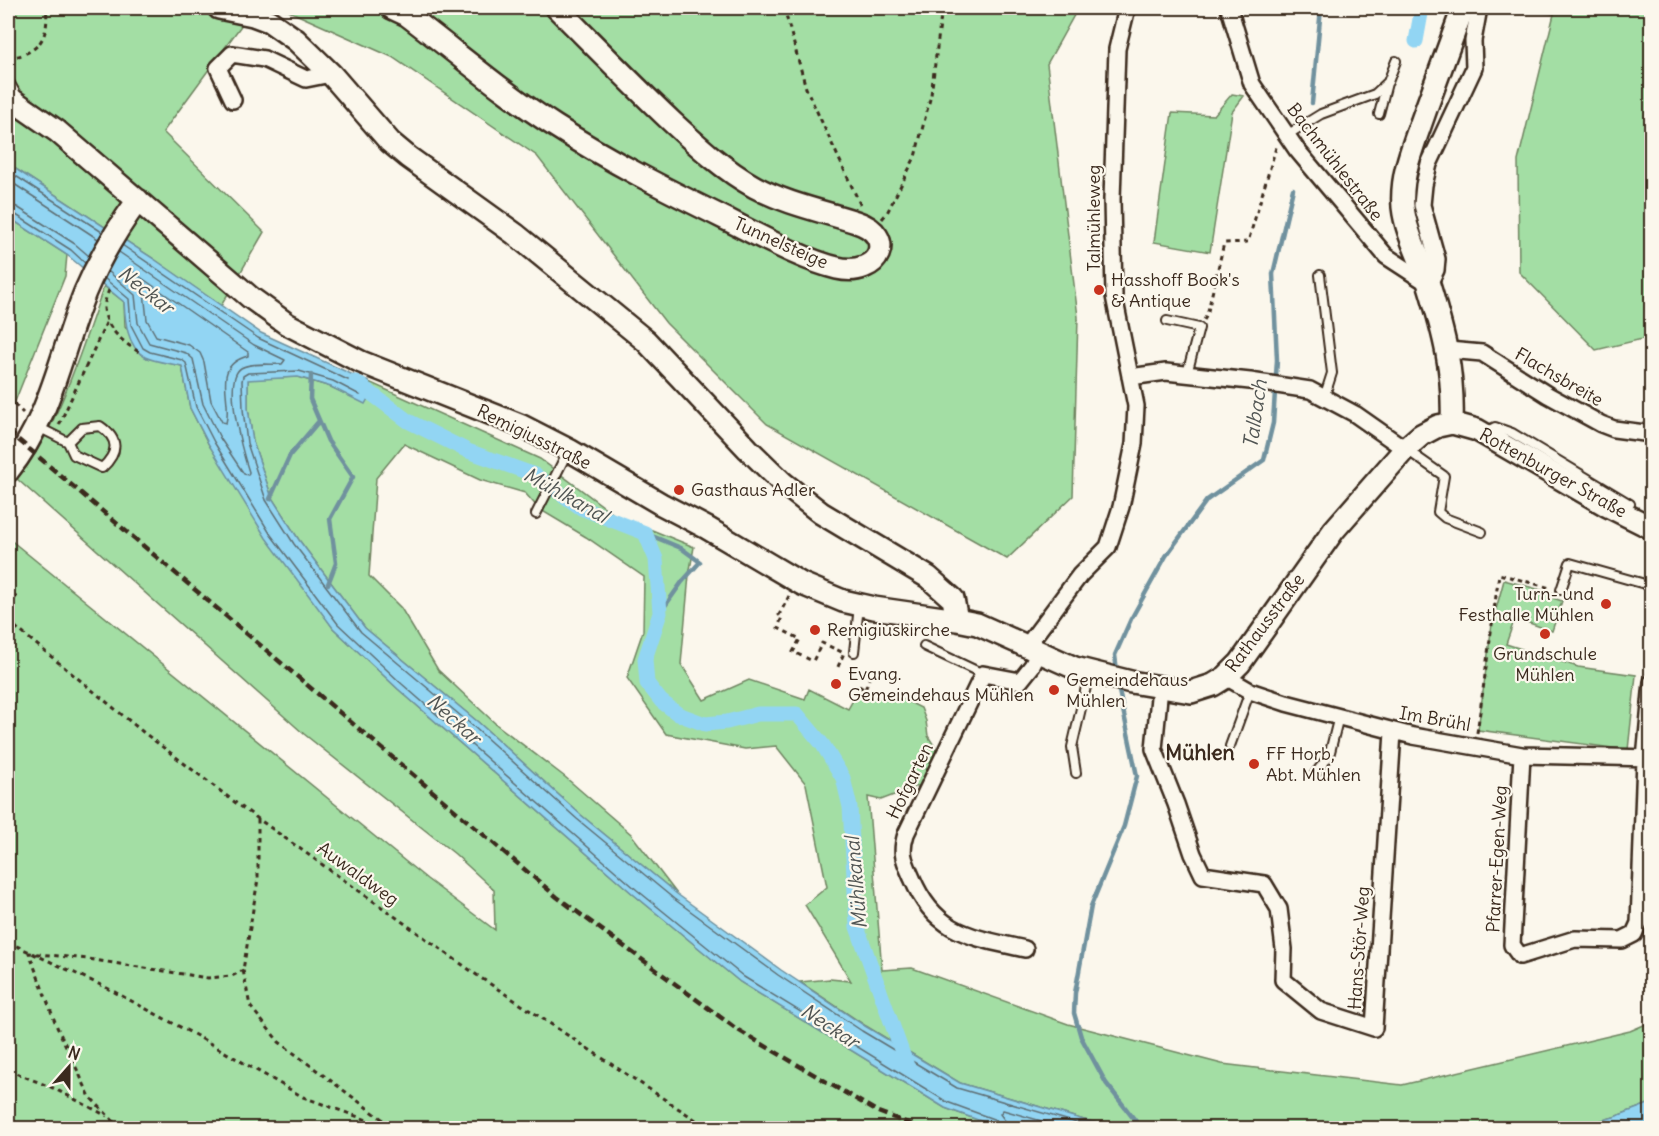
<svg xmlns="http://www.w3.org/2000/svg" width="1659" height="1136" font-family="Delius,sans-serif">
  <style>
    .green { fill: #a3dea4; stroke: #6f8461; stroke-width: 1.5 }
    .water { fill: #92d5f3; stroke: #6f919e; stroke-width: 1.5 }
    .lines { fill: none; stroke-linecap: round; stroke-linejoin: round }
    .shore { stroke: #5e6e73; stroke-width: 1.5 }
    .stream { stroke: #6f919e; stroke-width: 4.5 }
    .canal { stroke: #92d5f3; stroke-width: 15 }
    .lane-casing { stroke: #3b2a1e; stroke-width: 12 }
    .street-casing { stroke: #3b2a1e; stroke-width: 20 }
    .secondary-casing { stroke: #3b2a1e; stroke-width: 26 }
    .path { stroke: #3b2a1e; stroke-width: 3; stroke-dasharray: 4.5 4.5; stroke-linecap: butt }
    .lane { stroke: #fbf7ec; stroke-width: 8 }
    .street { stroke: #fbf7ec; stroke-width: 15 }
    .secondary { stroke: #fbf7ec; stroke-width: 21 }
    .rail { stroke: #3b2a1e; stroke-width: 4.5; stroke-dasharray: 9 4.5; stroke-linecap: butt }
    .poi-dot { fill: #c8321e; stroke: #fbf7ec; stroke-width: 2 }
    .labels { text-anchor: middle; stroke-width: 4.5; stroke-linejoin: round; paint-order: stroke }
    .street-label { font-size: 18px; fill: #3b2a1e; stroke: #fbf7ec }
    .poi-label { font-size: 18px; fill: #3b2a1e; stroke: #fbf7ec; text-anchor: start }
    .water-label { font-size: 20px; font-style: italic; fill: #515553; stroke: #fbf7ec }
    .quarter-label { font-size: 21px; font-weight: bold; fill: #3b2a1e; stroke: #fbf7ec }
  </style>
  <rect width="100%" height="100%" fill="#fbf7ec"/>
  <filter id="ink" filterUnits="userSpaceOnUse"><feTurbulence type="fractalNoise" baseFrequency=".0167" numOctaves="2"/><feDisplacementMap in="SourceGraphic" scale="12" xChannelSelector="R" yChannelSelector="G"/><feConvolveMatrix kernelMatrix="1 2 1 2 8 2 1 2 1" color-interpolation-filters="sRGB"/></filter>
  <g filter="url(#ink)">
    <path class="green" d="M 8,8 L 254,8 L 163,132 L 264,232 L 221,306 L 154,259 L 8,164 Z
      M 282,8 L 1078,8 L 1047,64 L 1078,317 L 1073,496 L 1007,559 L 767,424 L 666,323 L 537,156 L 392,57 Z
      M 1520,8 L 1651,8 L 1651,337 L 1596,350 L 1519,272 L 1518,161 L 1554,14 Z
      M 1232,94 L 1244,96 L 1232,112 L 1210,252 L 1154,242 L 1172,113 L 1214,115 Z
      M 8,217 L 67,255 L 65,276 L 14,404 L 8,406 Z
      M 104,286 L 124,302 L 125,326 L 147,358 L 182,366 L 190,408 L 209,445 L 333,628 L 398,689 L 633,894 L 740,982 L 945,1108 L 1000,1128 L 8,1128 L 8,538 L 427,879 L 495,930 L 494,890 L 455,854 L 304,734 L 17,479 C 57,433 83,344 104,286 Z
      M 297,377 L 331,387 L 365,403 L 371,393 L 369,382 L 540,459 L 615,515 L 694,547 L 689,575 L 681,664 L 704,700 L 749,680 L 805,699 L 809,689 L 848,709 L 857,693 L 866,697 L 870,691 L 883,699 L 889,692 L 921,708 L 926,721 L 928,736 L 937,750 L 923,784 L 881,800 L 868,797 L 882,970 L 912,968 L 1068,1024 L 1222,1064 L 1402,1085 L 1630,1031 L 1651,1022 L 1651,1103 L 1614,1117 L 1574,1128 L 1120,1128 L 1084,1120 L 960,1083 L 866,1026 L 800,982 L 830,979 L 851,981 L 805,905 L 827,887 L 806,784 L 776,746 L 745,749 L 666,734 L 627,678 L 643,631 L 644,577 L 586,537 L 539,509 L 525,493 L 480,480 L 404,444 L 376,478 L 369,576 L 401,608 L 438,670 L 497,725 L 565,777 L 631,834 L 677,894 L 581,815 L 478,722 L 365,628 L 299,540 L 272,498 L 253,442 L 248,408 L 248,379 Z
      M 1504,580 L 1552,593 L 1550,597 L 1562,601 L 1552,631 L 1515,618 L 1506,644 L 1578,667 L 1636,675 L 1628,750 L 1478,730 L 1492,624 Z"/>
    <path class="water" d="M 8,164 L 154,259 L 261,333 L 369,382 L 371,393 L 365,404 L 331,387 L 298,377 L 248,380 L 248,408 L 253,442 L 272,498 L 299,540 L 365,628 L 478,722 L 581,815 L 677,894 L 781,970 L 865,1026 L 960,1083 L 1084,1120 L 1120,1128 L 1000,1128 L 945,1108 L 740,982 L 633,894 L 398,689 L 333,628 L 266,538 L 209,445 L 190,408 L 182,366 C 170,363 155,362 145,357 C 127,347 125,320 124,302 L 67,255 L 8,217 Z
      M 1651,1103 L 1651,1128 L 1574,1128 L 1614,1117 Z"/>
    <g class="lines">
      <path class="shore" d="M 8,171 L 102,232
        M 8,180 L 98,239
        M 8,204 L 17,207 L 75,244 L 89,256
        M 8,212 L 13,213 L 71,250 L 85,263
        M 122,245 L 258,338 L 363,387 L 364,393 L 360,395 L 333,381 L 299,371 L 248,373 L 243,376 L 242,381 L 243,409 L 247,443 L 266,500 L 294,544 L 361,632 L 474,727 L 577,819 L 674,899 L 778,975 L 862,1031 L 957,1088 L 1094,1128
        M 129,269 L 248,352 L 248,356 C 210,366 233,399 226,423 L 222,422 L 211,401 L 204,362 L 200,353 L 189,345 L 156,336 L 147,320 L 144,292 L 125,274 L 125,270 Z
        M 108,271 L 135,295 L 138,323 L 149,343 L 186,353 L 193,359 L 203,404 L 220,438 L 244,474 L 248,475 L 249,472 C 243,454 222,380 241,368 C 251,362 271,365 282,364 L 285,360 L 254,345 L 119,252
        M 104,278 L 129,299 L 131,325 L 143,348 L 150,352 L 182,360 L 186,363 L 196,407 L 214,442 L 271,535 L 338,624 L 402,684 L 637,890 L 744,977 L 947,1102 L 996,1120 L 1000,1128
        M 1007,1128 L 1006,1122 L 1000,1114 L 1003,1110 L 1066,1128"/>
      <path class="stream" d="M 1312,103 L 1321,8
        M 311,375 L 310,399 L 328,441 L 353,477 L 330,519 L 336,563 L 328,584
        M 270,499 L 290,455 L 319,421
        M 645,533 L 681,548 L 700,562 L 682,582 L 660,613
        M 1117,671 L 1115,655 L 1131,619 L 1166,556 L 1207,500 L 1264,460 L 1273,423 L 1277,360 L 1273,274 L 1293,189
        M 1118,686 L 1137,776 L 1124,826 L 1091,906 L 1075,993 L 1074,1013 L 1081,1037 L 1106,1083 L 1141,1128"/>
      <path class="canal" d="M 1416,41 L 1422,8
        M 356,382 L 408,421 L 468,451 L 535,475 L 581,508 L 645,533 L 656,559 L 660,613 L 645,659 L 647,683 L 661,701 L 678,714 L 705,724 L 727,722 L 758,714 L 797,714 L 823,745 L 843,778 L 850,807 L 857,927 L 907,1066"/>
      <defs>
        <path id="lane" d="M 8,80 L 17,96
          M 1379,114 L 1387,83
          M 1287,135 L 1321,114 L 1375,94 L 1388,82 L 1396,61
          M 1320,275 L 1332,373 L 1324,398
          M 1167,321 L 1199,328 L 1187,374
          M 38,427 L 68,442 L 74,455 L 102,468 C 119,452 119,439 100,426 L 82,428 L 68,442
          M 1486,432 L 1495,427 L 1512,433 L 1630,504
          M 1407,450 L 1444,476 L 1438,512 L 1445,518 L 1482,532
          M 536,514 L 568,451
          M 1561,590 L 1570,563 L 1652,586
          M 924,646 L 983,674
          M 854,652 L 859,606
          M 1230,746 L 1250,691
          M 1076,773 L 1072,747 L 1089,674
          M 1315,774 L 1329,756 L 1339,716"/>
        <path id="street" d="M 1229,8 L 1252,84 L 1297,150 L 1386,256 L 1429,284 L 1436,270 L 1437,259 L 1422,205 L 1424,185 L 1429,164 L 1474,68 L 1473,41 L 1479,8
          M 233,100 L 218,68 L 232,54 L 264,59 L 306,79 L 331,74
          M 1448,350 L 1482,353 L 1548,395 L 1601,424 L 1614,429 L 1652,434
          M 1130,377 L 1166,372 L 1250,381 L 1310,390 L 1355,414 L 1405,449
          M 1028,647 L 1032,639 L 1080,575 L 1108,547 L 1121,507 L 1134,444 L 1136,406 L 1114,296 L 1112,199 L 1117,49 L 1127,8
          M 1226,677 L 1250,691 L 1286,703 L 1413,736 L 1522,755 L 1652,758
          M 1160,687 L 1154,749 L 1176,804 L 1193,854 L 1203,875 L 1264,884 L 1279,909 L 1284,949 L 1283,980 L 1321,1011 L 1374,1028 L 1393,732
          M 1522,755 L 1512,945 L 1520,956 L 1575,939 L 1622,940 L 1634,934 L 1639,923 L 1645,759 L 1652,682
          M 1025,949 C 972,937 935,934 912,878 C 904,860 900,853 906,834 L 983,674 L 1020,681 L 1032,666 L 1039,652"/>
        <path id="secondary" d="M 219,8 L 253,15 L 269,21 L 296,40 L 331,74 L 390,142 L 408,157 L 515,234 L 646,341 L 748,449 L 783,483 L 821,513 L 928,577 L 953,599 L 957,620
          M 392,8 L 407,15 C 456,52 503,93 555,126 C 611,162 667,190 726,219 C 758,235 803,260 837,268 C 880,278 898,235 856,222 C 822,211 787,204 755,187 C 724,170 697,145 671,121 C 632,84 595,46 557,8
          M 8,97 L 57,131 L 251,298 L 287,324 L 361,362 L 522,426 L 569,450 L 661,504 L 707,528 L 802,584 L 843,601 L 874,608 L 957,620 L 977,624 L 1075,668 L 1131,682 L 1191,692 L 1213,685 L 1226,677 L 1240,663 L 1334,530 L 1405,449 L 1421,435 L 1438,426 L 1452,423 L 1477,430 L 1606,505 L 1652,528
          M 1452,423 C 1454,371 1444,334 1429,285 C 1421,259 1406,234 1403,207 C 1400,172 1416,139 1427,106 C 1439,73 1451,40 1463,8
          M 8,471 C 50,420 61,352 85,292 C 99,259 117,229 138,200"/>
      </defs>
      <use href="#lane" class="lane-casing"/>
      <use href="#street" class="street-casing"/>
      <use href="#secondary" class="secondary-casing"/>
      <path class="path" d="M 784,8 L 806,88 L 860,204
        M 8,58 C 38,54 50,38 46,8
        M 882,219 L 887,213 L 915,157 L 931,95 L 942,8
        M 109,290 C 107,295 104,303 104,308 C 105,328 124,343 139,352
        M 1204,320 L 1207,315 L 1224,243 L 1248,242 L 1277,144
        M 8,398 L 23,413
        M 59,425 L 107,321
        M 789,596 L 779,615 L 782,617 L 778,628 L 800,639 L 793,652 L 813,661 L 822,643 L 844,653 L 837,669
        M 8,606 L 19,593
        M 8,621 L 143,732 L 236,803 L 481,978 L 708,1128
        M 859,686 L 865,690 L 869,679
        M 861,697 L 865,690
        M 1477,733 L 1499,574 L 1550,588
        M 258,819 L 258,879 L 243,970 L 250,1006 L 279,1042 L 394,1128
        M 8,942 L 107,988 L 197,1036 L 303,1097 L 389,1128
        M 8,1070 L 53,1088 L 107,1116
        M 120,1128 L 90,1097 L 57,1027 L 29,953 L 88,959 L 208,978 L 232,976 L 243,970"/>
      <use href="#lane" class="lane"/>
      <use href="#street" class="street"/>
      <use href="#secondary" class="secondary"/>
      <path class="rail" d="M 8,431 L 557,897 L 738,1030 L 878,1112 L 921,1128"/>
    </g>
  </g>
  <g class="poi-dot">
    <circle cx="1099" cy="290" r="6"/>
    <circle cx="679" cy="490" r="6"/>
    <circle cx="1606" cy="604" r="6"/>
    <circle cx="815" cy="630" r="6"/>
    <circle cx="1545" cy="634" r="6"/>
    <circle cx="836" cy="684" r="6"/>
    <circle cx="1054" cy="690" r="6"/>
    <circle cx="1254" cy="764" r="6"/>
  </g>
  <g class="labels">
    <g class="street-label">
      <text transform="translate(1335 162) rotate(52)" y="6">Bachmühlestraße</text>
      <text transform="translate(1094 218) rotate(-90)" y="6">Talmühleweg</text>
      <text transform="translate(781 243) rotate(24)" y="6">Tunnelsteige</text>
      <text transform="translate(1559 377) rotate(30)" y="6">Flachsbreite</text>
      <text transform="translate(534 437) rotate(26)" y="6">Remigiusstraße</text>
      <text transform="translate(1553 473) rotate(29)" y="6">Rottenburger Straße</text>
      <text transform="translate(1265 623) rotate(-53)" y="6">Rathausstraße</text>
      <text transform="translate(1435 719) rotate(10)" y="6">Im Brühl</text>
      <text transform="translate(910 781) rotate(-64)" y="6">Hofgarten</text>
      <text transform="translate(1497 859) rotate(-87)" y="6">Pfarrer-Egen-Weg</text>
      <text transform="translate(358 874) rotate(36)" y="6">Auwaldweg</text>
      <text transform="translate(1359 948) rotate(-86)" y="6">Hans-Stör-Weg</text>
    </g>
    <g class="poi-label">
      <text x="1111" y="286">Hasshoff Book's<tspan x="1111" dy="21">&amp; Antique</tspan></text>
      <text x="691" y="496">Gasthaus Adler</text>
      <text x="1594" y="600" text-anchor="end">Turn- und<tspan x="1594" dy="21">Festhalle Mühlen</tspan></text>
      <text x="827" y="636">Remigiuskirche</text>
      <text x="1545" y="660" text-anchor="middle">Grundschule<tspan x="1545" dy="21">Mühlen</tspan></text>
      <text x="848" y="680">Evang.<tspan x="848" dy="21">Gemeindehaus Mühlen</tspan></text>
      <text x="1066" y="686">Gemeindehaus<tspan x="1066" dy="21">Mühlen</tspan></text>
      <text x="1266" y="760">FF Horb,<tspan x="1266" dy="21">Abt. Mühlen</tspan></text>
    </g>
    <g class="water-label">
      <text transform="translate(146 290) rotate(38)" y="7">Neckar</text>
      <text transform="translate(1255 414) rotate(-82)" y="7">Talbach</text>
      <text transform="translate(566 495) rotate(29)" y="7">Mühlkanal</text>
      <text transform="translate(454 719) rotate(42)" y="7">Neckar</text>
      <text transform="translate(856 883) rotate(-95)" y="7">Mühlkanal</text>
      <text transform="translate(830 1026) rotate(33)" y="7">Neckar</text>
    </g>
    <g class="quarter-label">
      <text x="1200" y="760">Mühlen</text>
    </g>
  </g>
  <rect width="1659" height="1136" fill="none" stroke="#fbf7ec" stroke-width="30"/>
  <rect x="15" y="15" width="1629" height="1106" fill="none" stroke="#3b2a1e" stroke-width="2" filter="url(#ink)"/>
  <g transform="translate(69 1067) rotate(21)" stroke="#fbf7ec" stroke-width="4.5" paint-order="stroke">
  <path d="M0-4.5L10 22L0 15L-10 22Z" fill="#3b2a1e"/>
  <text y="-9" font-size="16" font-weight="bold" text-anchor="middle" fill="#3b2a1e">N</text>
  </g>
</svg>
